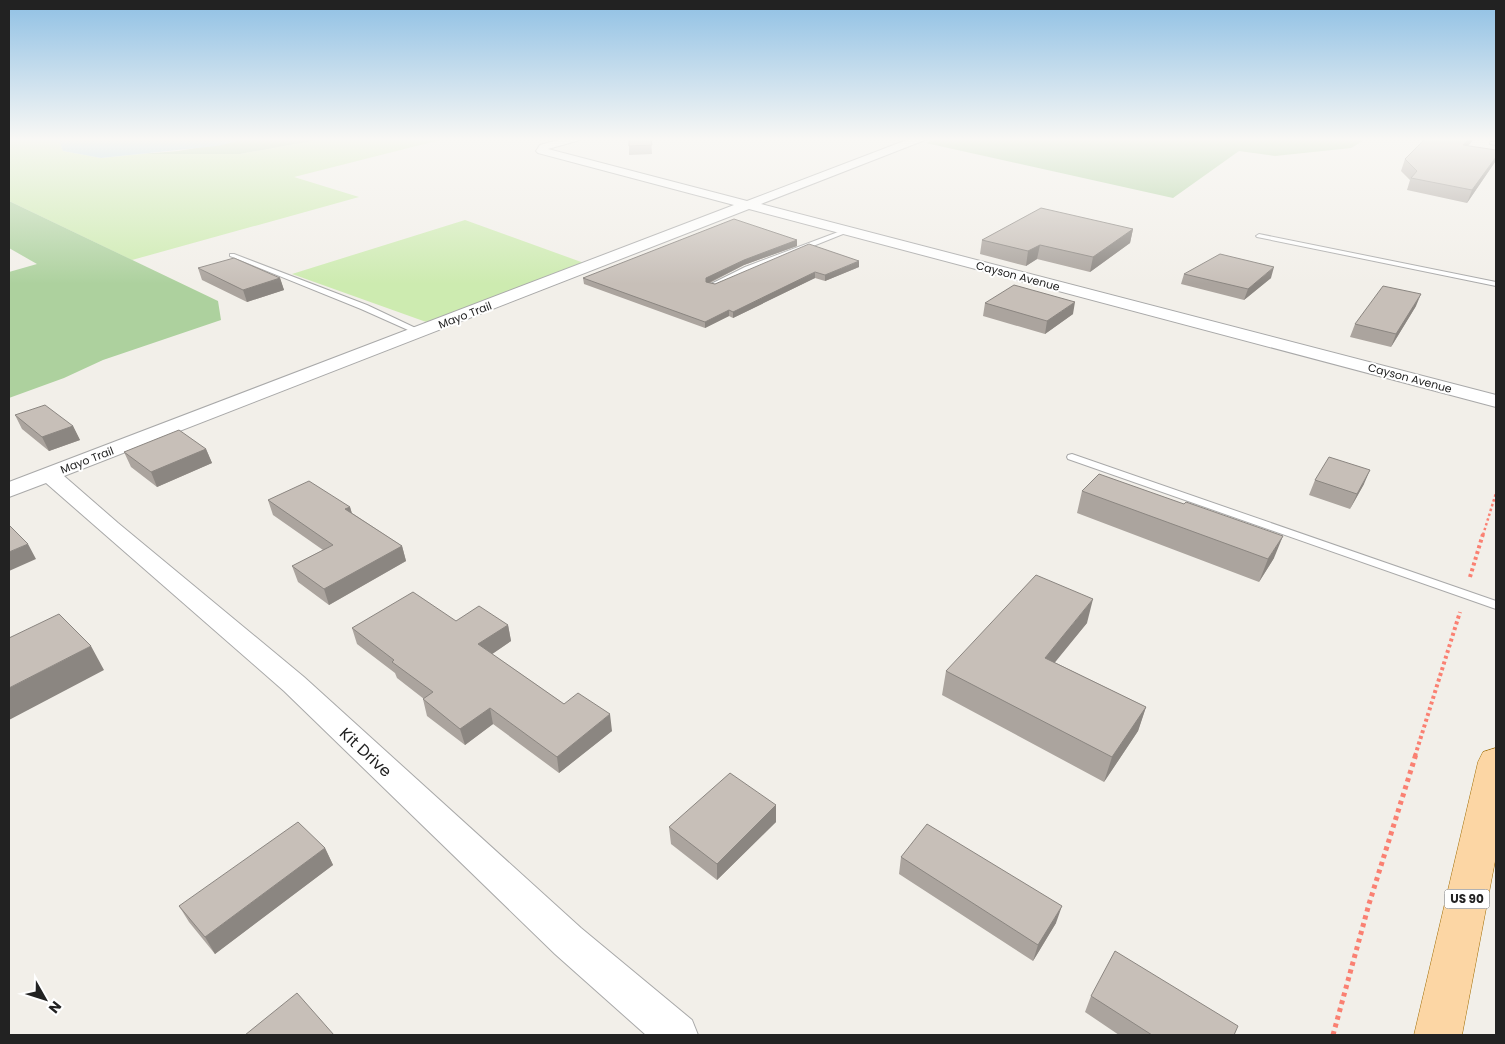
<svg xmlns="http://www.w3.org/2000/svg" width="1505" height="1044" font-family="Poppins,sans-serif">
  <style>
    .grass { fill: #cdebb0 }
    .forest { fill: #add19e }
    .water { fill: #aad3df }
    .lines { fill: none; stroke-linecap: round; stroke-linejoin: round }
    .service-casing { stroke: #a9a9a9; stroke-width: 2 }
    .minor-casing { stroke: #a9a9a9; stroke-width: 2 }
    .primary-casing { stroke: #a06b00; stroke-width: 1 }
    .path-far2 { stroke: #fa8072; stroke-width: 2.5; stroke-dasharray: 2.5 2.5; stroke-linecap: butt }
    .path-far1 { stroke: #fa8072; stroke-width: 4; stroke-dasharray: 3 3; stroke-linecap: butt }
    .path { stroke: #fa8072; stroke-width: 5; stroke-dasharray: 4 4; stroke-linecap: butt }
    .service { fill: #fff; fill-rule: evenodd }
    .minor { fill: #fff; fill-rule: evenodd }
    .primary { fill: #fcd6a4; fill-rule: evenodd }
    .wall { fill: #aba49e }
    .shaded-wall { fill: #8b8681 }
    .building { fill: #c7bfb8; stroke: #8b8681 }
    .labels { text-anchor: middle; stroke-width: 4; stroke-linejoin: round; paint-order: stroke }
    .far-street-label { font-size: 11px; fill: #222; stroke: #fff }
    .shield { fill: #fff; stroke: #646464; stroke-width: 1 }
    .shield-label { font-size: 12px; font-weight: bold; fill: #222 }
    .near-street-label { font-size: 16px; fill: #222; stroke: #fff }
  </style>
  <rect width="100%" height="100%" fill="#f2efe9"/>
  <path class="grass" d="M 9,138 L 58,138 L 63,151 L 101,158 L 141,154 L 240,154 L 329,138 L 448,138 L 294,177 L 359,197 L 132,260 L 9,201 Z
    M 465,220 L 584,263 L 429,323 L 292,274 Z"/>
  <path class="forest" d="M 227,138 L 329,138 L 240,154 L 141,154 L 178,151 L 236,141 Z
    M 939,138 L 1368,138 L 1351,148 L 1275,156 L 1239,151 L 1173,198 L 926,143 Z
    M 9,201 L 218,301 L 221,320 L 103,360 L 64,378 L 9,398 L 9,272 L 37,264 L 9,248 Z"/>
  <path class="water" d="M 58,138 L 227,138 L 237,141 L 217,146 L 101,158 L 63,151 Z"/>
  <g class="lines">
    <defs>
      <path id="service" d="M 1490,142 L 1496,142 L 1496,145 L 1490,144 Z
        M 846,229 L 848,230 L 848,232 L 751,271 L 714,288 L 707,286 L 745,267 Z
        M 1259,234 L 1496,282 L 1496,286 L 1257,237 L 1256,236 Z
        M 230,254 L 234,254 L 367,305 L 424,332 L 417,334 L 361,309 L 230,256 Z
        M 1072,454 L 1496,601 L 1496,609 L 1068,459 L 1067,457 L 1068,455 Z"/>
      <path id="minor" d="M 565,138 L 581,138 L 580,140 L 548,149 L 747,201 L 912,138 L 926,138 L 925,140 L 761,204 L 1496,395 L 1496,407 L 749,209 L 64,476 L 118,523 L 304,677 L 581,928 L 692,1020 L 698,1035 L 646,1035 L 555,954 L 284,691 L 46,483 L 9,497 L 9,482 L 734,205 L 538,153 L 536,151 L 540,145 Z"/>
      <path id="primary" d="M 1496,748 L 1496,856 L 1462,1035 L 1414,1035 L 1478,762 L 1483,752 Z"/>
    </defs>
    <use href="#service" class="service-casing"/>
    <use href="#minor" class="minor-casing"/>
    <use href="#primary" class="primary-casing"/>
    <path class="path-far2" d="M 1483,535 L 1496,493"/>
    <path class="path-far1" d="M 1470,577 L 1483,534
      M 1415,756 L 1460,612"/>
    <path class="path" d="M 1333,1035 L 1369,904 L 1416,754"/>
    <use href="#service" class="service"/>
    <use href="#minor" class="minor"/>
    <use href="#primary" class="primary"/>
  </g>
  <path class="wall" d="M 651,138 L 652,154 L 629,155 L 629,146 Z
    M 1426,138 L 1475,138 L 1468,146 L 1496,150 L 1496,160 L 1495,162 L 1467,203 L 1407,190 L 1410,180 L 1401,171 L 1405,159 Z
    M 1133,229 L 1130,243 L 1090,272 L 1037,259 L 1026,266 L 980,254 L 982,240 Z
    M 797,240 L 797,246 L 744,265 L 710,283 L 715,284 L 859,267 L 825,281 L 815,278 L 733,318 L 729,316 L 705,328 L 584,284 L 583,278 Z
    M 198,268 L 280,278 L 284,290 L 247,302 L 202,280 Z
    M 1184,274 L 1271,278 L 1244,300 L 1181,284 Z
    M 985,303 L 1073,314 L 1045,334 L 983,316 Z
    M 1416,306 L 1391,347 L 1350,337 L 1355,324 Z
    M 15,415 L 73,426 L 80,440 L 49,451 L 22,429 Z
    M 206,449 L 212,463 L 157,487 L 131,467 L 124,452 Z
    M 1315,480 L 1364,484 L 1350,509 L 1309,495 Z
    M 1082,491 L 1274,558 L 1259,582 L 1077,513 Z
    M 268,500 L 350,507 L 352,513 L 402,546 L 406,561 L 329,605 L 298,582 L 292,566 L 323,550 L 273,515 Z
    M 456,621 L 508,625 L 511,641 L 492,654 L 564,704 L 612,731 L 559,773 L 493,724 L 465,745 L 427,716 L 423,699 L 424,699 L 397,678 L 395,673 L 357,644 L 352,628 Z
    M 1087,623 L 1054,662 L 1146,707 L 1138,731 L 1104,782 L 942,695 L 946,671 Z
    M 776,822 L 717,880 L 671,844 L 669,827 Z
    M 325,848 L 333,865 L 215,954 L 189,922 L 179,906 Z
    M 901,857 L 1056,923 L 1033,961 L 899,874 Z
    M 1091,996 L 1234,1035 L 1119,1035 L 1085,1012 Z"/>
  <path class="shaded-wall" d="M 1470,138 L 1475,138 L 1458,157 L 1463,145 Z
    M 1496,157 L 1495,162 L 1467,203 L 1472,190 Z
    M 1133,229 L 1130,243 L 1090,272 L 1093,257 Z
    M 797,240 L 797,246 L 744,265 L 706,284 L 706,278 L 744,260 Z
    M 1040,245 L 1037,259 L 1026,266 L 1028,251 Z
    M 859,261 L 859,267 L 825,281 L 825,275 Z
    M 1274,267 L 1271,278 L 1244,300 L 1248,289 Z
    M 815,272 L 815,278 L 733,318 L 733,312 Z
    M 280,278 L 284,290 L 247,302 L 243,290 Z
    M 1421,294 L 1416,306 L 1391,347 L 1396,334 Z
    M 1075,302 L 1073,314 L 1045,334 L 1047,321 Z
    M 729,310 L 729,316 L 705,328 L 705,322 Z
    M 73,426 L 80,440 L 49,451 L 42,437 Z
    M 206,449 L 212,463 L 157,487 L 151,472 Z
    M 1370,470 L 1364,484 L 1350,509 L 1357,494 Z
    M 350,507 L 354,522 L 345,509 Z
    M 1283,536 L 1274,558 L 1259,582 L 1268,559 Z
    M 28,544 L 36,559 L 9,571 L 9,552 Z
    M 402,546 L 406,561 L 329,605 L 324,589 Z
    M 1093,599 L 1087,623 L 1039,682 L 1045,658 Z
    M 508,625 L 511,641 L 482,661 L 478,644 Z
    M 91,646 L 104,670 L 9,720 L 9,688 Z
    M 1146,707 L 1138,731 L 1104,782 L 1112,757 Z
    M 490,708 L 493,724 L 465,745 L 460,729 Z
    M 610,714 L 612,731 L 559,773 L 557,757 Z
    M 776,805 L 776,822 L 717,880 L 717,864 Z
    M 325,848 L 333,865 L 215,954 L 205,937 Z
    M 1062,906 L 1056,923 L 1033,961 L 1038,945 Z"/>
  <path class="building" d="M 629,138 L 651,138 L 652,145 L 629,146 Z
    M 1426,138 L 1470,138 L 1463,145 L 1496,150 L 1496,157 L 1472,190 L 1411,178 L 1417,171 L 1405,159 Z
    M 1041,208 L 1133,229 L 1093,257 L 1040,245 L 1028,251 L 982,240 Z
    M 734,219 L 797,240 L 744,260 L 706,278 L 706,282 L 715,284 L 809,244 L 859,261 L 825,275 L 815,272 L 733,312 L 729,310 L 705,322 L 583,278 Z
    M 1220,254 L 1274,267 L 1248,289 L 1184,274 Z
    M 234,258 L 280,278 L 243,290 L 198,268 Z
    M 1014,285 L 1075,302 L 1047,321 L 985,303 Z
    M 1383,286 L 1421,294 L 1396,334 L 1355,324 Z
    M 45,405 L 73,426 L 42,437 L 15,415 Z
    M 179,430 L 206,449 L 151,472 L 124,452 Z
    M 1329,457 L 1370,470 L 1357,494 L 1315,480 Z
    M 1099,474 L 1184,504 L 1186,502 L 1283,536 L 1268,559 L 1082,491 Z
    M 309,481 L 350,507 L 345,509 L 402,546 L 324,589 L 292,566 L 333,545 L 268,500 Z
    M 9,525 L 28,544 L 9,552 Z
    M 1036,575 L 1093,599 L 1045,658 L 1146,707 L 1112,757 L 946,671 Z
    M 413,592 L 456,621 L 479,606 L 508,625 L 478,644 L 564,704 L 578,693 L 610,714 L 557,757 L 490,708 L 460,729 L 423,699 L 433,692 L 392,662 L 394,660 L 352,628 Z
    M 59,614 L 91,646 L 9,688 L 9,638 Z
    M 730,773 L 776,805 L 717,864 L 669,827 Z
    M 298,822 L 325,848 L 205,937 L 179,906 Z
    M 927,824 L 1062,906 L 1038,945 L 901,857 Z
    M 1115,951 L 1238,1026 L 1234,1035 L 1152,1035 L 1091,996 Z
    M 297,993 L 334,1035 L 245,1035 Z"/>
  <linearGradient id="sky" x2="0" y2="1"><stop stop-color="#8fc0e4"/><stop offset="0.49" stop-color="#f9f8f5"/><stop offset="1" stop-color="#f9f8f5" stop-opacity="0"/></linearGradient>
  <rect width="1505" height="284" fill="url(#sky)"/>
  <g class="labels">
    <g class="far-street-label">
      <text transform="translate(1018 276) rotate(15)" y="4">Cayson Avenue</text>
      <text transform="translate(465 315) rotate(-21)" y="4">Mayo Trail</text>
      <text transform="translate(1410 378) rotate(15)" y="4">Cayson Avenue</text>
      <text transform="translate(87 460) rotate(-21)" y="4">Mayo Trail</text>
    </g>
    <rect class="shield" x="1444.5" y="889.5" width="45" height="19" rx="4"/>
    <g class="shield-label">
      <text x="1467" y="903">US 90</text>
    </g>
    <g class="near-street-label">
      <text transform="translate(366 752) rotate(43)" y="6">Kit Drive</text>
    </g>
  </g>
  <rect width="1505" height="1044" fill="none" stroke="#222222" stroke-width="20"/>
  <g transform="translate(45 999) rotate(129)" stroke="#ffffff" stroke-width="4" paint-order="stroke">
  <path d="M0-4L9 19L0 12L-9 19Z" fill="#222222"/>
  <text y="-8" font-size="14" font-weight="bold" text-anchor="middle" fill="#222222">N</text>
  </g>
</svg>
